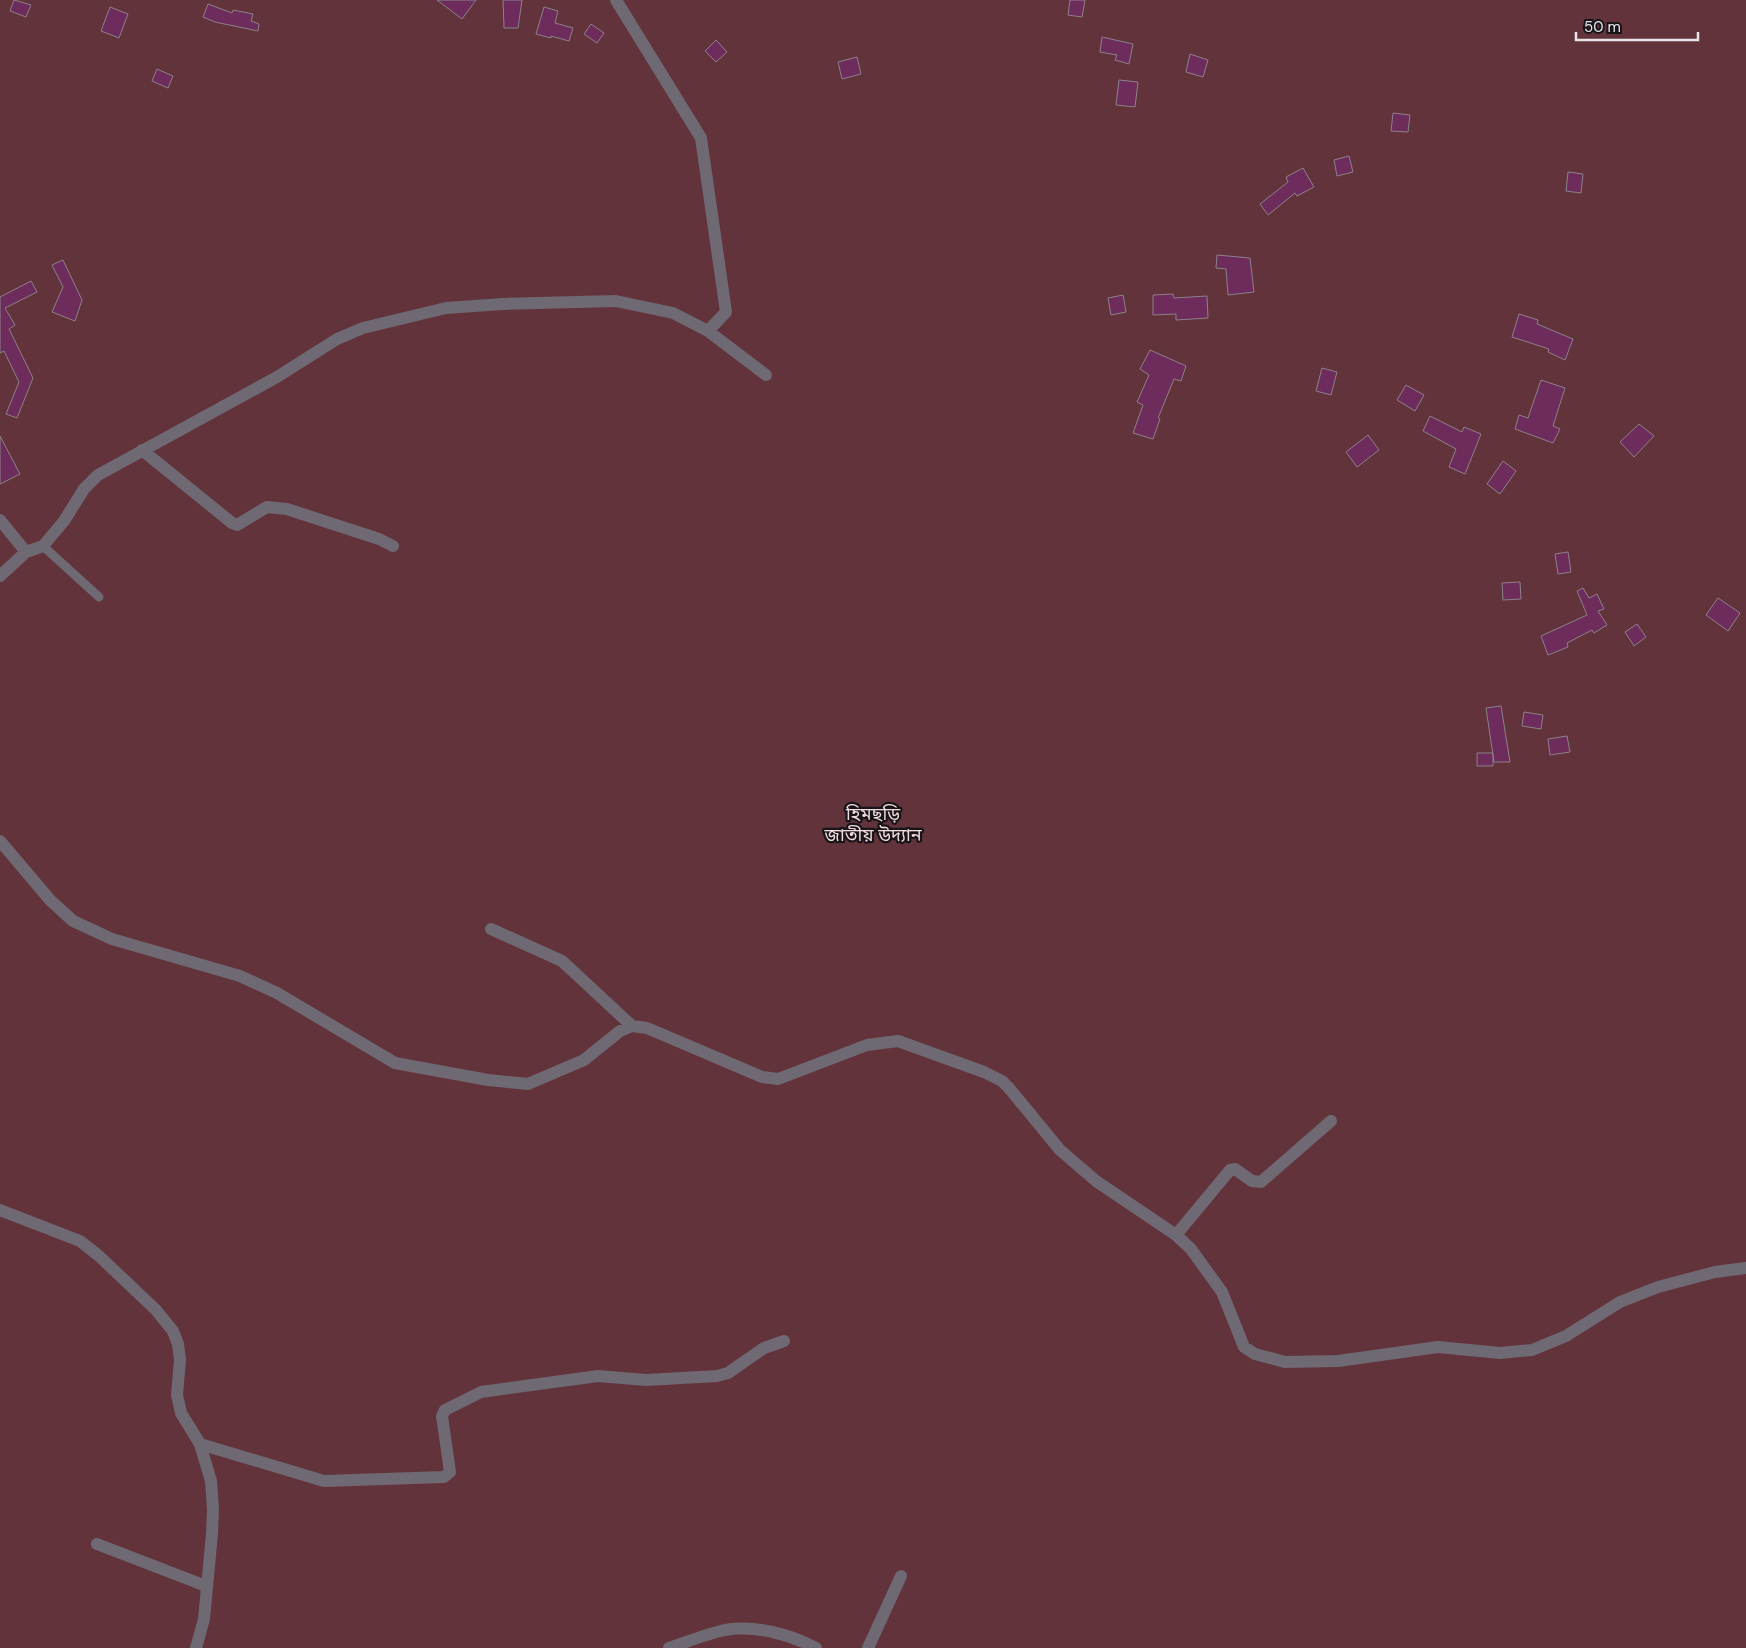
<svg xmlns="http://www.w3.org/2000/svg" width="1746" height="1648" font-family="'DM Sans','Noto Sans Bengali',sans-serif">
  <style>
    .green { fill: #63333b }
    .building { fill: #6d2c5c; stroke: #8c8288 }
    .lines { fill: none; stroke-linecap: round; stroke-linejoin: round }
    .service { stroke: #6e6973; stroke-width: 9 }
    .minor { stroke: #6e6973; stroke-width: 12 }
    .labels { text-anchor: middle; stroke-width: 4.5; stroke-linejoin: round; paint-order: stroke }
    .park-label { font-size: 18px; fill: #f4dbdd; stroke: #171519 }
  </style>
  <rect width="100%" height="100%" fill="#302c34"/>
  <path class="green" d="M 0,0 L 1746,0 L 1746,1648 L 0,1648 Z"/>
  <path class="building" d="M 14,0 L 31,5 L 26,17 L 10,11 Z
    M 437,0 L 476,0 L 462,19 Z
    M 503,0 L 522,0 L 518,28 L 504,28 Z
    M 1070,0 L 1085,0 L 1082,17 L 1068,15 Z
    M 208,4 L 232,13 L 233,10 L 253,14 L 251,21 L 259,24 L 258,31 L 215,22 L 203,17 Z
    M 110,7 L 128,14 L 119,38 L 101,31 Z
    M 544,7 L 558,11 L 555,23 L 573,28 L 569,41 L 551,36 L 551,38 L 536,34 Z
    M 591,24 L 604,33 L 597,43 L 584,34 Z
    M 1102,37 L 1133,44 L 1129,64 L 1115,60 L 1117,55 L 1100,52 Z
    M 716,40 L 727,52 L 716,62 L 705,51 Z
    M 1190,54 L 1208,60 L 1203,77 L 1186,72 Z
    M 857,57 L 861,74 L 842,79 L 838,62 Z
    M 157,69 L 173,76 L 168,88 L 152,81 Z
    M 1119,80 L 1138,82 L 1135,107 L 1116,105 Z
    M 1393,113 L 1410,115 L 1408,132 L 1391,131 Z
    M 1349,156 L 1353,172 L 1337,176 L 1334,160 Z
    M 1303,168 L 1314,187 L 1297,196 L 1295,193 L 1268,215 L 1260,204 L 1288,182 L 1286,177 Z
    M 1568,172 L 1583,174 L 1581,193 L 1566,191 Z
    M 1217,255 L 1250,258 L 1254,292 L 1228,295 L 1226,269 L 1216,268 Z
    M 63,260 L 82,300 L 75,321 L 52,312 L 63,287 L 52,265 Z
    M 31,281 L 37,292 L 5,308 L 15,325 L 9,329 L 33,378 L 17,418 L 6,414 L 19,382 L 4,351 L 0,353 L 0,297 Z
    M 1173,294 L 1174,298 L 1207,296 L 1208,318 L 1176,320 L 1176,314 L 1153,315 L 1153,295 Z
    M 1123,295 L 1126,312 L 1111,315 L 1108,298 Z
    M 1519,314 L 1538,320 L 1537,324 L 1573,339 L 1565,360 L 1548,352 L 1549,349 L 1512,337 Z
    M 1150,350 L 1186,366 L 1181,381 L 1174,379 L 1158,418 L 1160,419 L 1153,439 L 1133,433 L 1143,405 L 1137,402 L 1149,375 L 1140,369 Z
    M 1322,368 L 1337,372 L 1331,395 L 1316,391 Z
    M 1541,380 L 1565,388 L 1553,426 L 1560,429 L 1553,443 L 1515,429 L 1519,415 L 1528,418 Z
    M 1406,385 L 1424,395 L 1415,411 L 1397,400 Z
    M 1430,416 L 1462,432 L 1464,427 L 1481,434 L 1465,474 L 1449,467 L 1456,449 L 1423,431 Z
    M 1639,424 L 1654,436 L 1634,457 L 1620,442 Z
    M 1368,435 L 1379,450 L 1357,467 L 1346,452 Z
    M 0,436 L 20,474 L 0,484 Z
    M 1503,461 L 1516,471 L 1500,494 L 1487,484 Z
    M 1568,552 L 1571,572 L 1558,574 L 1555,554 Z
    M 1520,582 L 1521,599 L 1503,600 L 1502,583 Z
    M 1583,588 L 1589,598 L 1597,594 L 1604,609 L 1598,611 L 1607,625 L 1594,633 L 1592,630 L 1567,643 L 1568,647 L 1548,655 L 1541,636 L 1587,615 L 1577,591 Z
    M 1718,598 L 1740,613 L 1728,631 L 1706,615 Z
    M 1637,624 L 1646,637 L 1634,646 L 1625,632 Z
    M 1501,706 L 1510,762 L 1494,762 L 1486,708 Z
    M 1524,712 L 1543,715 L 1541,729 L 1522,726 Z
    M 1567,736 L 1570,752 L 1550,755 L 1548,739 Z
    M 1477,753 L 1493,753 L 1493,766 L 1477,766 Z"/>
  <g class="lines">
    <path class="service" d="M 43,546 L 99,597"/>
    <path class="minor" d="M 616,0 L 701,138 L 726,312 L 708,331
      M 142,450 L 232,523 L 237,525 L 267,507 L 287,509 L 379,539 L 393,546
      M 0,520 L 26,552
      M 0,576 L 26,552 L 43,546 L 64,521 L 84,489 L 98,475 L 277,377 L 337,339 L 363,328 L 446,308 L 503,304 L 616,301 L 673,313 L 708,331 L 766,375
      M 0,841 L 50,900 L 73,921 L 112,939 L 240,976 L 277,993 L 395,1063 L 488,1080 L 528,1084 L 584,1060 L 620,1031 L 632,1026 L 647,1028 L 762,1077 L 778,1079 L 867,1045 L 898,1041 L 984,1072 L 1002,1081 L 1009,1088 L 1060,1150 L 1096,1181 L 1176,1235 L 1191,1249 L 1222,1292 L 1244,1347 L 1255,1354 L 1285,1362 L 1338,1361 L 1438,1347 L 1500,1353 L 1532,1350 L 1566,1336 L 1620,1302 L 1658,1287 L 1715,1272 L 1746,1268
      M 491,929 L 562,961 L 632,1026
      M 0,1210 L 80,1241 L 99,1256 L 156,1310 L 173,1331 L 178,1344 L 180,1360 L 177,1395 L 181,1413 L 200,1444 L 211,1481 L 213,1509 L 212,1534 L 204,1619 L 196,1648
      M 1176,1235 L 1230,1170 L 1235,1169 L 1252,1181 L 1261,1182 L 1331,1121
      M 200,1444 L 324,1481 L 444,1477 L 450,1472 L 442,1416 L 445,1410 L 481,1392 L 598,1376 L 646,1380 L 717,1376 L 728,1373 L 764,1348 L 784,1341
      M 97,1544 L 206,1586
      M 669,1648 C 687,1642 706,1634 725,1630 C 756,1625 789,1634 816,1648
      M 868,1648 L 901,1576"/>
  </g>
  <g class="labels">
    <g class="park-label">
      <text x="873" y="820">হিমছড়ি<tspan x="873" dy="21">জাতীয় উদ্যান</tspan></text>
    </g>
  </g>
  <path d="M1576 32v8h122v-8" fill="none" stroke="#e7e5ea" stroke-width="2.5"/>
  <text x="1584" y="32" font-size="15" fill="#e7e5ea" stroke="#171519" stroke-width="4" paint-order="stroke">50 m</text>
</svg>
